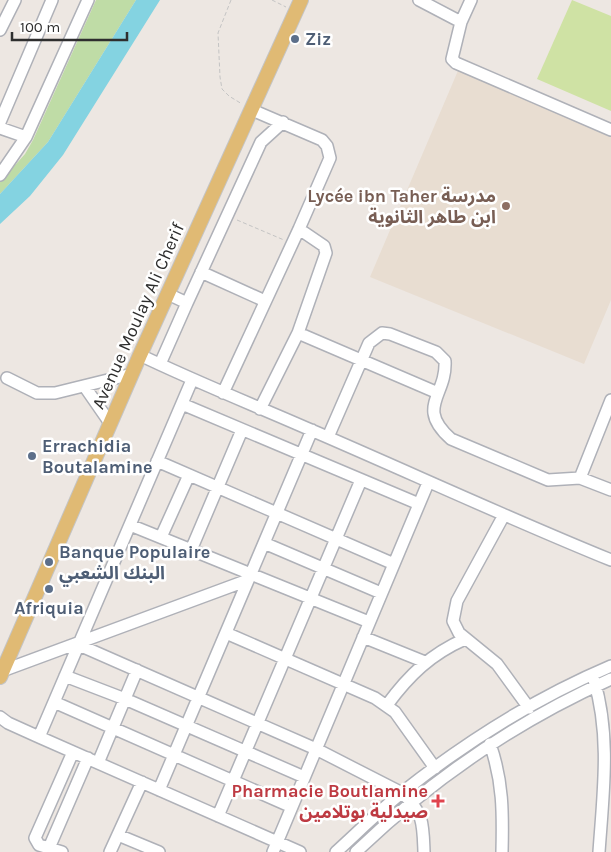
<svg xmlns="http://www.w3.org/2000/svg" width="611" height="852" font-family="Karla,'Noto Sans Arabic',sans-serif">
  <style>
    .education { fill: #e8ddd1 }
    .green { fill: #bfdca6 }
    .pitch { fill: #cfe2a4 }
    .water { fill: #84d3e1 }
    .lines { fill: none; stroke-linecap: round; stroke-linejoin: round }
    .minor-casing { stroke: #afb1b8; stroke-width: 14 }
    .major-casing { stroke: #c4c4c4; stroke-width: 16 }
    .path { stroke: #c4c4c4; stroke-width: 1; stroke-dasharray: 4 2.5; stroke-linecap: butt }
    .minor { stroke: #fff; stroke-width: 11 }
    .major { stroke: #e0ba74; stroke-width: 14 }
    .service-dot { fill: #5c6f8a; stroke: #fff; stroke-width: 2 }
    .education-dot { fill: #8d6e63; stroke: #fff; stroke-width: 2 }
    .health-dot { fill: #e0444e; stroke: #fff; stroke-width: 2 }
    .labels { text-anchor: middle; stroke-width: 5; stroke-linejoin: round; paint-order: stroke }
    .service-label { font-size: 18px; font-weight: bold; fill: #4e5e75; stroke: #fff; text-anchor: start }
    .education-label { font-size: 18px; font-weight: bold; fill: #785e54; stroke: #fff; text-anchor: end }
    .street-label { font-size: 18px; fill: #2e2e2e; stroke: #fff }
    .health-label { font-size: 18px; font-weight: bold; fill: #be3a42; stroke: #fff; text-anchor: end }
  </style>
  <rect width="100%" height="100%" fill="#ede7e2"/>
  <path class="education" d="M 460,66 L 611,134 L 611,300 L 584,364 L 370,277 Z"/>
  <path class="green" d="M 96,0 L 136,0 L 48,142 L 0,194 L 0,182 L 25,154 L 33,140 Z"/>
  <path class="pitch" d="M 572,0 L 611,16 L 611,111 L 537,79 Z"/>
  <path class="water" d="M 136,0 L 160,0 L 63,155 L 30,196 L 0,224 L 0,194 L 48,142 Z"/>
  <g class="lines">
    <defs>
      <path id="minor" d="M 419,0 L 461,22
        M 471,0 L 461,22 L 452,59 L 456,63 L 611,130
        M 0,30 L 15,0
        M 0,122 L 52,0
        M 0,128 L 26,137
        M 0,175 L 26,137 L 88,0
        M 201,272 L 265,301
        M 187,303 L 261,142 L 283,122
        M 298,333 L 438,393
        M 140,355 C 196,382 254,405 311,430 C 411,473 510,519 611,560
        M 160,364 L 187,303 L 168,294
        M 7,378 L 37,393 L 55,393 L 132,374
        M 85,387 L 110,423
        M 223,393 L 299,229 L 330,158 L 327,146 L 322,140 L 252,110
        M 182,404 L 419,504
        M 260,409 L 298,333 L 326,253 L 324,246 L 299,229
        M 328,437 L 369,343 L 382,333 L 390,334 L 436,352 L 445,361 C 447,396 415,407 451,439 L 548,480 L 580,478 L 611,490
        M 157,461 L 394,564
        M 580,478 L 611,400
        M 504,515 L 457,601 L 453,621 L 459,633 L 497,664 L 529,708
        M 130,525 L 369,622
        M 161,537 L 189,475
        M 264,543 L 381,593
        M 191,550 L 242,430
        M 226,633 L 375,698 L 395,712 L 435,768
        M 363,637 L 425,662
        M 79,645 L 316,749 L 402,793 C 424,813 423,824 424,852
        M 2,671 L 248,580
        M 65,676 L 125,699 L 304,777
        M 594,680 C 611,736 603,794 599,852
        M 54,702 L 292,807
        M 387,705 C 409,675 431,654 465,639
        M 0,717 L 8,723 L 39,737 L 300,852
        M 39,737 L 192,380
        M 490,744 C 503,781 503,813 502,852
        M 98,763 L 137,670
        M 159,790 L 312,430
        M 218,816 L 361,480
        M 118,835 L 159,852
        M 49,848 L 88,758
        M 62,852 L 39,845 L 35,838 L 73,752
        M 110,852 L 142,782
        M 273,852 L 428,483
        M 336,852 C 358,832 380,810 404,791 C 466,742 538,697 611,666
        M 356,852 C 430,781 517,721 611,679"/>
      <path id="major" d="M 0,677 L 140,355 L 301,0"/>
    </defs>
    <use href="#minor" class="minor-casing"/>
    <use href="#major" class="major-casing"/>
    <path class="path" d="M 231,0 L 218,33 L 220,77 L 222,89 L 229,96 L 242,104
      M 272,0 L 286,7
      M 237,220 L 284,240"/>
    <use href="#minor" class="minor"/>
    <use href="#major" class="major"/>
  </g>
  <g class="service-dot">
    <circle cx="295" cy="39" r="5"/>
    <circle cx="32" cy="456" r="5"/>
    <circle cx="49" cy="562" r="5"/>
    <circle cx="49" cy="589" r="5"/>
  </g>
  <circle class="education-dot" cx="506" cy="206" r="5"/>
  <path class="health-dot" d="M435.5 793.5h5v5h5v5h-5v5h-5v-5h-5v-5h5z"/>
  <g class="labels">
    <g class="service-label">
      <text x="305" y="45">Ziz</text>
      <text x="42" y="452">Errachidia<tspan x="42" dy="21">Boutalamine</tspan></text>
      <text x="59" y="558">Banque Populaire<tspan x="59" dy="21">البنك الشعبي</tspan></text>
      <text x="49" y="614" text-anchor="middle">Afriquia</text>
    </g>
    <g class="education-label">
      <text x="496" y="202">Lycée ibn Taher مدرسة<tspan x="496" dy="21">ابن طاهر الثانوية</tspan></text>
    </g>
    <g class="street-label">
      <text transform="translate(138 316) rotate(-66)" y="6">Avenue Moulay Ali Cherif</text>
    </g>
    <g class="health-label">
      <text x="428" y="797">Pharmacie Boutlamine<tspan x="428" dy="21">صيدلية بوتلامين</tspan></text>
    </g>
  </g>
  <path d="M12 32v8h115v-8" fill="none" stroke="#2e2e2e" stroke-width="2.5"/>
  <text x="20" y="32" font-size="15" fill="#2e2e2e" stroke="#ffffff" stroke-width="4" paint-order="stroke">100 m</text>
</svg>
